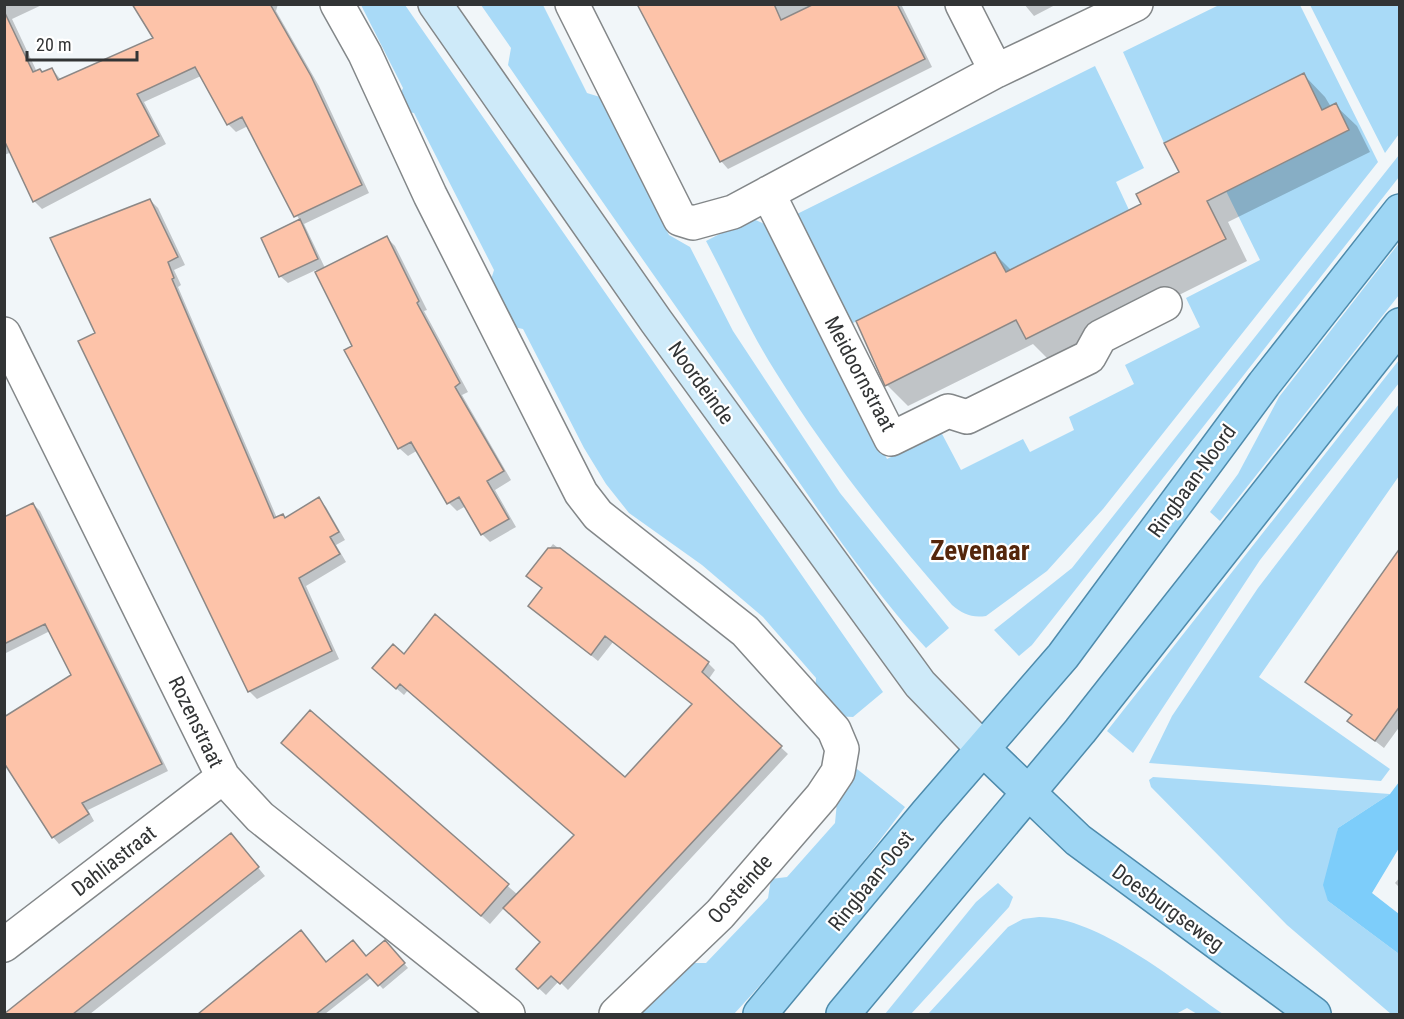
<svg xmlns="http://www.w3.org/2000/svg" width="1404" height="1019" font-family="'Roboto Condensed',sans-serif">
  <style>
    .green { fill: #a9daf7 }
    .forest { fill: #7dcdfa }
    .shadow { fill: #0003 }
    .building { fill: #fdc3a9; stroke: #8c8886; stroke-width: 1.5 }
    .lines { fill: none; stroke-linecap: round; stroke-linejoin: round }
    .street-casing { stroke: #838789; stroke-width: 36 }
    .secondary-casing { stroke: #838789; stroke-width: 36 }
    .primary-casing { stroke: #4e8bac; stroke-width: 36 }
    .street { stroke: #fff; stroke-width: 33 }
    .secondary { stroke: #ceeaf9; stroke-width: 33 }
    .primary { stroke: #9ed6f4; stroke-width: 33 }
    .labels { text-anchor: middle; stroke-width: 4.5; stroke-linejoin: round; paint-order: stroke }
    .street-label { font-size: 21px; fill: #323435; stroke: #fff }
    .district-label { font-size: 27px; font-weight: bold; fill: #55260b; stroke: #fff }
  </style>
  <rect width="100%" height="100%" fill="#f1f6f9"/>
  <path class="green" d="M 361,5 L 405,5 L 883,692 L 853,717 L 835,716 L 815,693 L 816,678 L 763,617 L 702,565 L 629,513 L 606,484 L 584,448 L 523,329 L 509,326 L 489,286 L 494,270 L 414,113 L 403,111 L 398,100 L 403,88 Z
    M 481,5 L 543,5 L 587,93 L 600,97 L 669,235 L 690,247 L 733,331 L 840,493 L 949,628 L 926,648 C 864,581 813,501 760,426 C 675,306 591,186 508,65 L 511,48 Z
    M 1219,5 L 1300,5 L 1378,162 L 1103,509 L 1047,571 L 986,616 C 971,618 963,614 952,605 C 887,531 827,455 775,371 C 749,330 729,284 706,241 L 751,218 L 771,227 L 887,459 L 941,432 L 961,470 L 1023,439 L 1030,452 L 1074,430 L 1069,417 L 1134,384 L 1125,365 L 1200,327 L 1186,298 L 1260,260 L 1226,191 L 1349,130 L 1336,103 L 1322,110 L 1304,74 L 1164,143 L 1123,52 Z
    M 1310,5 L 1399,5 L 1399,134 L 1385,153 Z
    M 1095,66 L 1144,168 L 1116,182 L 1129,210 L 1006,272 L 995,252 L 847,326 L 793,216 Z
    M 1399,155 L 1399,177 L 1032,645 L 1019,656 L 994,630 L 1072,568 Z
    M 1399,243 L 1399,295 L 1220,521 L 1210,512 L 1238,474 L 1279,397 Z
    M 1399,360 L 1399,383 L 1260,560 L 1133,753 L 1107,731 Z
    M 1399,404 L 1399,476 L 1259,677 L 1390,769 L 1381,781 L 1149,763 L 1172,716 L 1258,588 Z
    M 857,769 L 905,807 C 851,879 795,948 734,1014 L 637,1014 L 690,963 L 706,963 L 768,898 L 771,879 L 787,877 L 835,823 L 837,802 L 849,785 L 853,771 Z
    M 1153,777 L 1390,794 L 1338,828 L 1328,901 L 1399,954 L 1399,1014 L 1391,1014 L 1287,925 L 1151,787 L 1149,780 Z
    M 998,883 L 1013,897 L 1009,907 L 911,1014 L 885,1014 L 976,902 Z
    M 1039,917 C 1098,917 1175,981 1223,1014 L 1197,1014 L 1187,1008 L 1176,1014 L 928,1014 L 1008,927 L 1023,919 Z"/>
  <path class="forest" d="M 1399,782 L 1399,848 L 1372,893 L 1399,914 L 1399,954 L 1328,901 L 1323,885 L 1338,828 L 1390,794 Z"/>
  <path class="shadow" d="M 4,4 L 44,4 L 12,19 L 37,72 L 43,73 L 52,69 L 62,81 L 155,38 L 133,4 L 278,4 L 276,11 L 319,86 L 369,193 L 304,224 L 325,268 L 387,238 L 395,246 L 427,310 L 424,311 L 468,392 L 462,395 L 511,480 L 495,490 L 516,527 L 490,542 L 482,534 L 466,506 L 457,511 L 449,503 L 418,450 L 408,456 L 399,448 L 316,270 L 288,283 L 280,276 L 300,221 L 248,126 L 236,132 L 228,124 L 201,76 L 144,102 L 166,144 L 42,209 L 34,201 L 12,152 L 4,155 Z
    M 638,4 L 901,4 L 932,67 L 728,169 L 721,161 Z
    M 1024,4 L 1057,4 L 1034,16 Z
    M 1304,75 L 1325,97 L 1331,107 L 1335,105 L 1357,126 L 1370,152 L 1228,222 L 1247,261 L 1049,360 L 1033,344 L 908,406 L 887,385 L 995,254 L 1012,271 L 1143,205 Z
    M 150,200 L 158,208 L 185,265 L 174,270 L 181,285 L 178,287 L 277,518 L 283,515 L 286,519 L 319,499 L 326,507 L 345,540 L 336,545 L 346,562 L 306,586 L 339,659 L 257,699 L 249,691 L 97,333 Z
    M 33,504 L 40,511 L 168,771 L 88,810 L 94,821 L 59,844 L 53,837 L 73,676 L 50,631 L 4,654 L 4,518 Z
    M 553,544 L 708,663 L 715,670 L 708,680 L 788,754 L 568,990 L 559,981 L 546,995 L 518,969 L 542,943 L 505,907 L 490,924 L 292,751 L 310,712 L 518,895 L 575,835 L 408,690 L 404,695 L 381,675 L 404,656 L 625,779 L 694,705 L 613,642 L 598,661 L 530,606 L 543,589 L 528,576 Z
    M 1400,550 L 1400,726 L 1384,748 L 1349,721 L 1353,716 L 1307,681 Z
    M 231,835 L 265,876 L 90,1014 L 5,1014 Z
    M 1400,877 L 1400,888 L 1395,883 Z
    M 389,946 L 408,968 L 383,989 L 372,977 L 325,1014 L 228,1014 L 217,1001 L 327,963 L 366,958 Z"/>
  <path class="building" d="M 132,4 L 270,4 L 311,76 L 362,185 L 294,217 L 242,117 L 227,125 L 195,67 L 137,94 L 159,136 L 33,202 L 4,140 L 4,11 L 33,72 L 40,69 L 42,72 L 52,68 L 58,80 L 153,38 Z
    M 637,4 L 774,4 L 781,20 L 814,4 L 897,4 L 925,59 L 720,162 Z
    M 1304,73 L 1322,110 L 1336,103 L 1349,130 L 1207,201 L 1226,239 L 1026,339 L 1016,320 L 885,386 L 856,321 L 995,252 L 1006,272 L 1141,204 L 1136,194 L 1179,172 L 1164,143 Z
    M 150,199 L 178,257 L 168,262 L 174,278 L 172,279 L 274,518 L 283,514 L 285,518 L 319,497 L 339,532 L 330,537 L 340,554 L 299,578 L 332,651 L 248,692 L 78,341 L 95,333 L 50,238 Z
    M 300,219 L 318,259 L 279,277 L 261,238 Z
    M 387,236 L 419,301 L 417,303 L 460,383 L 455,387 L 504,471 L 487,481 L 509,519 L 481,535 L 459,497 L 447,504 L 411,442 L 398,449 L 344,350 L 352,346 L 315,272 Z
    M 33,503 L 162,764 L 82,803 L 89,814 L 52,838 L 4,763 L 4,717 L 71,675 L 45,624 L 4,644 L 4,517 Z
    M 548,548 L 560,548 L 709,662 L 702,672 L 782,746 L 560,984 L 551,976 L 538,989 L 516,969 L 540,942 L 503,908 L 574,835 L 400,684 L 396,689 L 372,668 L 393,644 L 404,654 L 435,614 L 625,777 L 692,704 L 605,636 L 591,655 L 528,606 L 542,588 L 526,576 Z
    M 1400,548 L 1400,706 L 1375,741 L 1347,721 L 1352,715 L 1305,682 Z
    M 310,710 L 509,884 L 481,916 L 281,743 Z
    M 231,833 L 259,867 L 73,1014 L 4,1014 Z
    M 301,930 L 326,962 L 353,940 L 366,956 L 385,940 L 405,963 L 378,986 L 367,974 L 316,1014 L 198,1014 Z"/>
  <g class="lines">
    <defs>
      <path id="street" d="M 337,4 L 365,54 L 430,195 L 581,493 L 598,515 L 745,631 L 834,730 L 842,749 L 838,772 L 822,796 L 720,914 L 616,1014
        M 572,4 L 680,219 L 693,223 L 733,212 L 996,71 L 1136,4
        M 962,4 L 996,71
        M 768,193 L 891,439 L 948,411 L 967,417 L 1089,357 L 1100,337 L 1165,304
        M 4,334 L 223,777 L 260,817 L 508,1014
        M 4,945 L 223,777"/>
      <path id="secondary" d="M 435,4 L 656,321 L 920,684 L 983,749"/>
      <path id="primary" d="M 983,749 L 1078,840 L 1314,1014
        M 760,1014 L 927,813 L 1063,656 L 1264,384 L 1400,211
        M 843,1014 L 1080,731 L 1400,325"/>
    </defs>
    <use href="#street" class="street-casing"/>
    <use href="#secondary" class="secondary-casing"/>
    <use href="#primary" class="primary-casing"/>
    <use href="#street" class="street"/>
    <use href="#secondary" class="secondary"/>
    <use href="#primary" class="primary"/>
  </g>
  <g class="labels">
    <g class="street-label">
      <text transform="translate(860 374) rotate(62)" y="7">Meidoornstraat</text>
      <text transform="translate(701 383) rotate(54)" y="7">Noordeinde</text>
      <text transform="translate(1192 481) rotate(-54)" y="7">Ringbaan-Noord</text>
      <text transform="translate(196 722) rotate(64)" y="7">Rozenstraat</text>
      <text transform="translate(114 861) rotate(-38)" y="7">Dahliastraat</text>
      <text transform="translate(871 881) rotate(-51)" y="7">Ringbaan-Oost</text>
      <text transform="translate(740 889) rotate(-48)" y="7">Oosteinde</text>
      <text transform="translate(1168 908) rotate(36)" y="7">Doesburgseweg</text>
    </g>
    <g class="district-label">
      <text x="980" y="560">Zevenaar</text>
    </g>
  </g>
  <rect width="1404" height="1019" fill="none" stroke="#323435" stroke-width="12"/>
  <path d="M27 51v9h110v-9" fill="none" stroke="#323435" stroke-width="3"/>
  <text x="36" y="51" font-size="18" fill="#323435" stroke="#ffffff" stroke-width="4.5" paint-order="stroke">20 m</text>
</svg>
